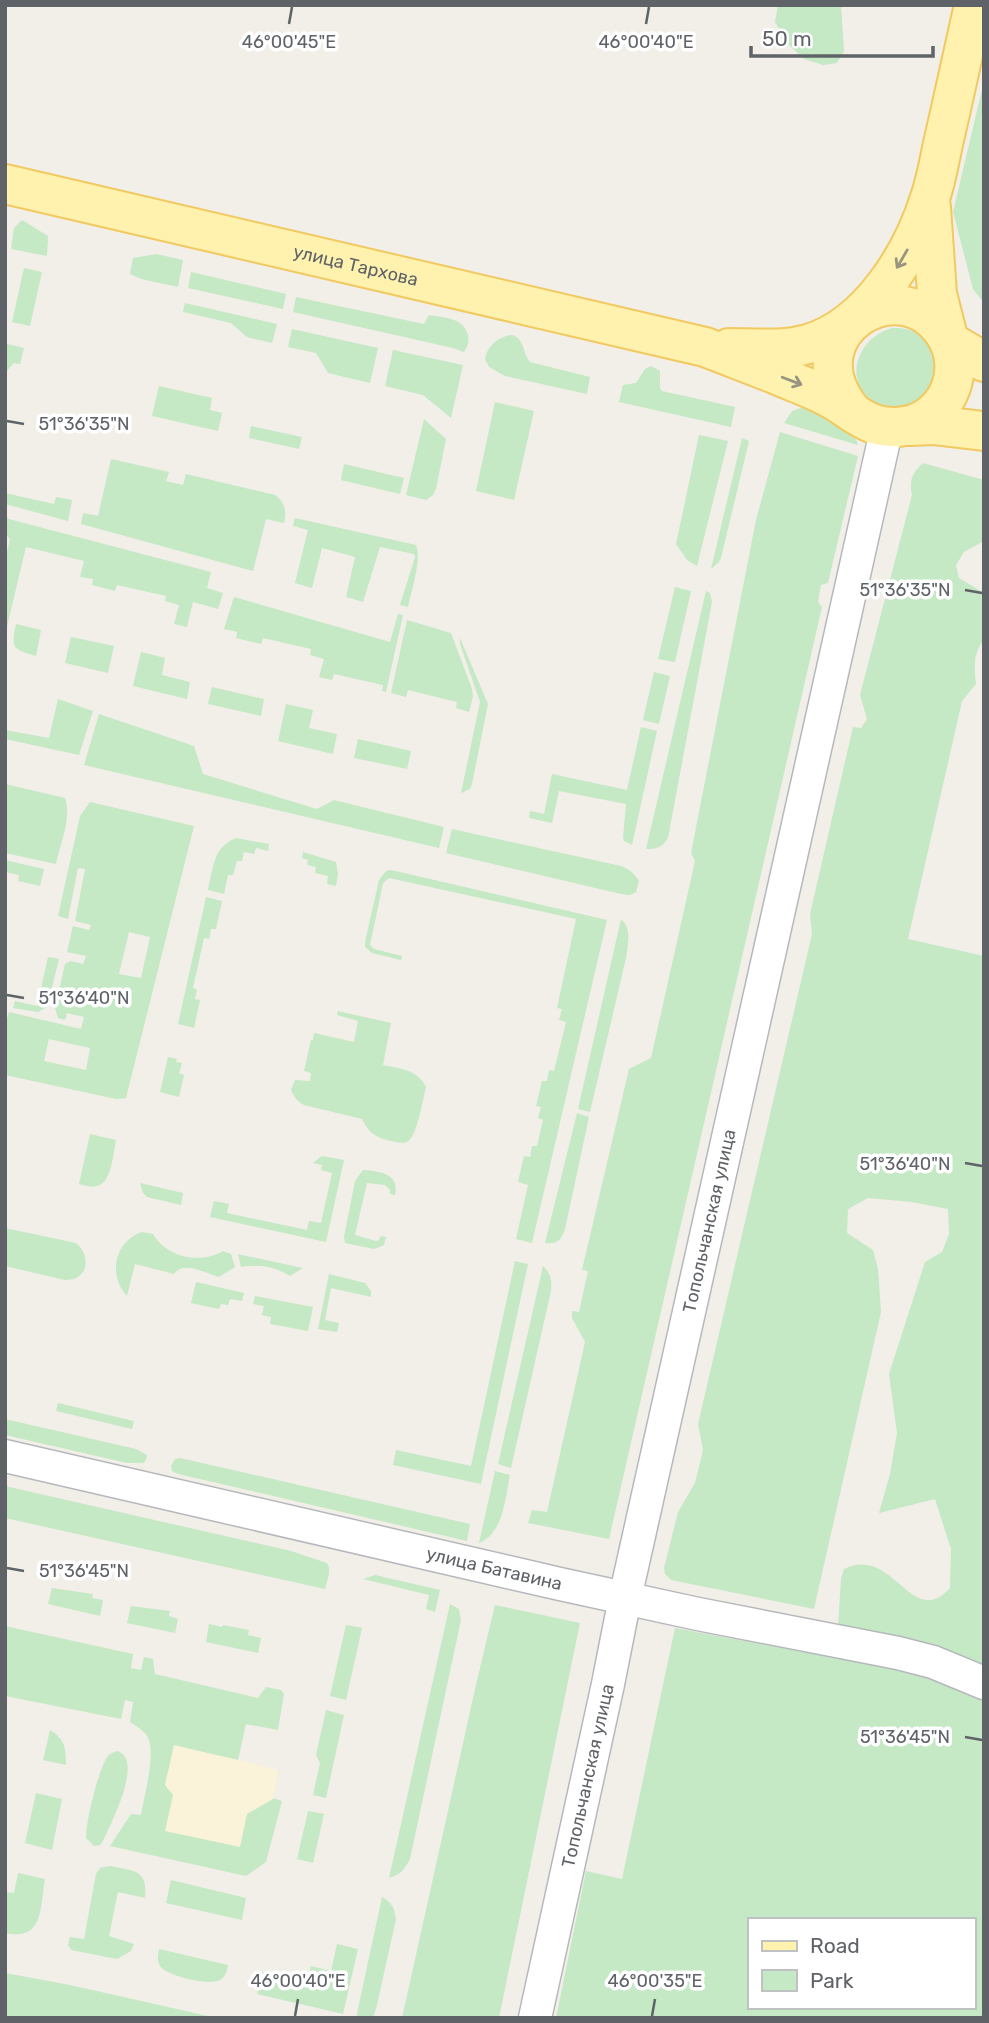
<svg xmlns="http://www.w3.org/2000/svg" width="989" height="2023" font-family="Rubik,sans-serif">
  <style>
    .green { fill: #c5e8c5; fill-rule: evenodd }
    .sand { fill: #fbf3d9 }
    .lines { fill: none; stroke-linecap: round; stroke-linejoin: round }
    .minor-casing { stroke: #b5b8bc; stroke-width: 35 }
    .major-casing { stroke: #f2c960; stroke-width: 42 }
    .minor { stroke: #fff; stroke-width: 32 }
    .major { stroke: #fff2af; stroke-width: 38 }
    .oneway { stroke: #979581 }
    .ticks { fill: none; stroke: #5f6368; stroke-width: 2.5 }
    .labels { text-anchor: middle; stroke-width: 7; stroke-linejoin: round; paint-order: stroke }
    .street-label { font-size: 18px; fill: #5f6368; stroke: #fff }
    .ticks-label { font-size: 18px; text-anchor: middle; fill: #5f6368; stroke: #fff; stroke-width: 7; stroke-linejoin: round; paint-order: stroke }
  </style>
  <rect width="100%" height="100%" fill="#f1efe8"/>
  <path class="green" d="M 778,5 L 841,5 L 844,51 L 837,63 L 823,65 L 804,59 L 789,45 L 775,22 Z
    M 984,81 L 984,303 L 973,289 L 953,212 Z
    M 22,220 L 48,236 L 47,256 L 11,249 L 14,228 Z
    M 156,254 L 183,260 L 178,287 L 141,279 L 130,274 L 133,258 Z
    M 24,268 L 42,272 L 30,326 L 12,322 Z
    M 191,272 L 286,294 L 283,309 L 188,288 Z
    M 296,297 L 424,324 L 429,315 C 444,318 463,317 468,335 C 469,342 468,346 464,352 L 453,348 L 293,312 Z
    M 185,303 L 277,324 L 272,343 L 247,337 L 231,323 L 183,312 Z
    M 892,328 C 917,327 922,337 937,354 L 935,390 L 904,411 C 895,409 884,409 877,405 C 841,384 856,338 892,328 Z
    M 292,329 L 378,348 L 370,383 L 328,373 L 316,353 L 288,347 Z
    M 512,335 C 525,339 522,352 530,362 L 590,377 L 587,394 L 505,376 L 489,367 L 485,359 C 487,346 499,336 512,335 Z
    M 7,344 L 24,348 L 20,364 L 14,363 L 5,373 L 5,346 Z
    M 393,350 L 463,365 L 451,418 L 423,395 L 385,386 Z
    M 651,366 L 660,371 L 660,388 L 662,391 L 735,407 L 731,427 L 619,402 L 623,385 L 636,383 L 645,369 Z
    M 159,386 L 212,398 L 210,410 L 222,413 L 218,431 L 152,416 Z
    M 495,402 L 534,411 L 514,500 L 476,491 Z
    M 801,408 C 818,408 854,426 858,445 L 784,423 L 792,411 Z
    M 424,419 L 446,439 L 436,489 L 433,495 L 426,500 L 406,495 Z
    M 251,426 L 302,437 L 299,449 L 249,438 Z
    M 780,432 L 858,456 L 828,583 L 821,585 L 818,602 L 822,607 L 609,1539 L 528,1523 L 532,1510 L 547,1512 L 585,1342 L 572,1318 L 572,1311 L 579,1312 L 588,1271 L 582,1270 L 629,1069 L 651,1058 L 695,861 L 691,853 L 756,520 Z
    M 699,435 L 728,441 L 697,566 L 687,560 L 676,544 Z
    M 742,438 L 749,441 L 721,558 L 719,562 L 711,569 Z
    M 111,459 L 169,472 L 166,481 L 183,485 L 186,474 L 275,495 C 285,502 287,512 284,523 L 266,519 L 253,571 L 81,524 L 83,513 L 98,516 Z
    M 923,463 L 984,480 L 984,541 L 964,552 L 956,565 L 959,578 L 984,593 L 984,640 C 973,652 974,668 976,684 L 962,701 L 908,939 L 984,956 L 984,1671 L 838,1627 L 841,1579 L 844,1569 C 893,1544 912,1631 950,1588 L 951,1549 L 935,1499 L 879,1513 L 890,1474 L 897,1433 L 889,1374 L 925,1262 L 942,1252 L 949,1234 L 948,1209 L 912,1202 L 868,1198 L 848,1209 L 847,1233 L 873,1250 L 878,1269 L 881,1312 L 814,1609 L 671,1580 L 665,1574 L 664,1568 L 678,1512 L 695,1483 L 703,1450 L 698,1424 L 812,934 L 810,914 L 853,727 L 861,728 L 867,719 L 860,695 L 912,495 C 909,480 912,473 923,463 Z
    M 344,464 L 404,478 L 400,494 L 341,480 Z
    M 5,493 L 54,504 L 56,497 L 72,500 L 68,521 L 5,504 Z
    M 5,518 L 211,572 L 207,588 L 223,593 L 218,609 L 193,602 L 187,627 L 174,624 L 179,605 L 165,601 L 166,596 L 117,585 L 115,591 L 92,585 L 93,579 L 80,577 L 84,561 L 26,547 L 5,635 L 5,560 L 10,539 L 5,534 Z
    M 295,518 L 416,545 C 422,560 411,591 408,607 L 400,605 L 415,557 L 414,554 L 380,547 L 363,602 L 346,597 L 355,557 L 322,548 L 312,588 L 295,583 L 308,530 L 293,526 Z
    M 675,587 L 691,591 L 675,662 L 658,659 Z
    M 706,591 L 710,593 L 712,602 L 668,838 C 662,848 656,849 646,849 Z
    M 234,597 L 390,642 L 398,614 L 403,615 L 386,692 L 382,691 L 383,685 L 334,674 L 332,680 L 319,677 L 324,659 L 310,655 L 311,649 L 263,638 L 261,644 L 236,638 L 237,632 L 224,629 Z
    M 407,620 L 451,633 L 472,689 L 473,696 L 469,712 L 456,708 L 457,702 L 408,690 L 406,697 L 391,693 Z
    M 16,624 L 41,630 L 36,656 C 12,649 11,648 16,624 Z
    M 71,637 L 114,646 L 108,673 L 65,663 Z
    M 460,638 L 488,704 L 472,784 L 470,789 L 461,793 L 480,702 L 460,644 Z
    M 141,652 L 165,658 L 162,675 L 190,682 L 187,699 L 133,686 Z
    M 654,672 L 670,676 L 659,724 L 643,720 Z
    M 212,687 L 264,699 L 261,716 L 208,704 Z
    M 58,699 L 93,711 L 79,755 L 5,739 L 5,730 L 49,738 Z
    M 286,704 L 313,710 L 309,728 L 337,734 L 333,754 L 278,741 Z
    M 99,714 L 194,746 L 203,774 L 317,809 L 334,800 L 444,827 L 439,848 L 84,765 Z
    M 641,727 L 657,731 L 632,845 L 624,841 L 623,838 L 626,804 L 559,791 L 552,823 L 529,818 L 530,811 L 544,814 L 552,774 L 627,790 Z
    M 358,739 L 411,751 L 407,769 L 354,758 Z
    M 5,784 L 65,798 C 72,818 60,844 56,864 L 5,853 Z
    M 90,802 L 194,826 L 126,1098 L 116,1099 L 5,1075 L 5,1019 L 7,1019 L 9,1012 L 81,1029 L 84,1017 L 67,1013 L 65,1020 L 58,1018 L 55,1008 L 65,964 L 71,961 L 83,964 L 86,956 L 67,952 L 73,926 L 89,930 L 91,925 L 75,921 L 85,869 L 78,868 L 68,919 L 58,916 L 80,816 ZM 129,932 L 150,937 L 141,978 L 119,974 ZM 49,1039 L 90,1048 L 86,1070 L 44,1061 Z
    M 452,829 L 621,866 C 629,869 634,873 639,881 L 636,892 L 630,895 L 621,894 L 446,853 Z
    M 236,838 L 269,844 L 268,851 L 256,848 L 254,854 L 244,852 L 242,861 L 237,861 L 233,875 L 228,875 L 224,894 L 208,890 C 213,869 213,847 236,838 Z
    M 303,852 L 336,862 L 338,874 L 336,886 L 327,884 L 328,876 L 315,873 L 316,867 L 307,865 L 308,860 L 302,858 Z
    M 5,860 L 44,869 L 40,886 L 18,881 L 19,875 L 5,872 Z
    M 391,870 L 607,920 L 532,1243 L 516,1239 L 528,1185 L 518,1182 L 524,1156 L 530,1157 L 532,1146 L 537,1146 L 543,1120 L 538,1118 L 541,1107 L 536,1106 L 542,1081 L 547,1081 L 549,1070 L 554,1071 L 566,1022 L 559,1020 L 562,1009 L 557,1008 L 576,919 L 389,878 L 383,883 L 370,945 L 374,949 L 402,956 L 401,960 L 372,953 L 365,947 L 365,942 L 379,880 L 386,871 Z
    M 206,897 L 222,901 L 216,929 L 211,929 L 209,939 L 204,938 L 193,988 L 197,990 L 195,999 L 200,1000 L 194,1028 L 178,1024 Z
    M 621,919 C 632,929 628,944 626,958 L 590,1112 L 578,1109 Z
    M 48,957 L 59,959 L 47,1007 L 38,1012 L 13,1008 L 15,1001 L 37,1006 Z
    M 338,1011 L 391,1023 L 383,1065 C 400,1069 417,1069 426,1087 C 423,1098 417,1138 407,1142 C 402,1144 396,1142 391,1141 C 375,1137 369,1133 362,1119 L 304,1105 C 297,1101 294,1097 291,1090 L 295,1080 L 310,1081 L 311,1073 L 304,1071 L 311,1040 L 313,1040 L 314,1033 L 354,1042 L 358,1021 L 337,1015 Z
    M 168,1057 L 177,1059 L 176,1062 L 182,1063 L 179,1073 L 184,1075 L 179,1097 L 160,1092 Z
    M 577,1113 L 589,1117 L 565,1229 C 562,1239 557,1245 545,1243 Z
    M 90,1134 L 116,1140 C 113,1153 112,1183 97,1186 C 91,1188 84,1185 79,1184 Z
    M 322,1156 L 344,1160 L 326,1242 L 210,1217 L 214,1201 L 229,1204 L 227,1213 L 307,1230 L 309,1221 L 321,1223 L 332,1173 L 321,1170 L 322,1165 L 313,1163 Z
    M 363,1170 C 380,1171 400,1174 395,1195 L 390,1194 L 390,1190 L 385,1185 L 367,1183 L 355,1235 L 376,1241 L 379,1240 L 381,1236 L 386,1237 L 384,1245 L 374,1249 L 345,1243 L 344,1237 L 355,1181 Z
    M 140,1183 L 183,1193 L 181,1205 L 147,1197 L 143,1193 Z
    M 5,1228 L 76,1243 C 92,1256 88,1281 65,1280 L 5,1266 Z
    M 142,1232 L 153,1234 C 166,1257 200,1265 223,1251 L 231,1254 L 235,1267 L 219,1277 C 205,1273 183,1260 174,1274 L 135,1264 L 127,1296 C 108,1275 114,1242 142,1232 Z
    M 238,1254 L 303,1268 L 290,1276 C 275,1266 258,1264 241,1267 Z
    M 515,1261 L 528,1264 L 481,1484 L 393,1465 L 396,1450 L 471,1466 Z
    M 543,1266 C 551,1274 552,1280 551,1291 L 511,1468 L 498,1464 Z
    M 329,1274 L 365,1283 L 371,1291 L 371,1297 L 331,1288 L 325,1320 L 339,1323 L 337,1332 L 318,1329 Z
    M 196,1282 L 244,1293 L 242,1301 L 230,1299 L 228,1305 L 221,1304 L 219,1309 L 191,1303 Z
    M 255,1296 L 313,1307 L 308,1331 L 270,1324 L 271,1317 L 262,1315 L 264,1306 L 253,1304 Z
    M 58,1403 L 134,1421 L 132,1429 L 56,1411 Z
    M 5,1419 L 136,1449 L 147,1455 L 146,1460 L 143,1463 L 127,1463 L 5,1435 Z
    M 180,1458 L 470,1524 L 467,1541 L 178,1474 L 172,1471 L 171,1466 L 175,1459 Z
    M 495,1471 L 510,1475 C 505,1498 504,1533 479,1543 Z
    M 5,1486 L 291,1551 L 327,1563 C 332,1570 327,1581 325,1589 L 5,1518 Z
    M 375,1575 L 440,1590 L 435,1612 L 426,1609 L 429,1595 L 363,1579 Z
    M 52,1588 L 93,1594 L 92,1598 L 103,1600 L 100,1616 L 48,1604 Z
    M 450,1604 L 459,1609 L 461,1620 L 410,1859 C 404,1870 401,1874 389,1878 Z
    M 495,1605 L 580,1623 L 499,2018 L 402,2018 L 475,1689 Z
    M 131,1606 L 170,1611 L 169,1616 L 178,1619 L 175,1633 L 127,1623 Z
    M 209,1624 L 222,1627 L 223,1625 L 249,1630 L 248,1635 L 261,1638 L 258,1653 L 206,1642 Z
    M 346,1625 L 362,1628 L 346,1700 L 330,1696 Z
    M 5,1626 L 133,1654 L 131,1668 L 141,1670 L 144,1657 L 153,1659 L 155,1674 L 258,1698 L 266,1687 L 281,1690 L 284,1694 L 278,1730 L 246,1724 L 238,1760 L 175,1746 L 165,1785 L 279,1770 L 273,1798 L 282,1801 L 266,1862 L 246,1876 L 110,1846 L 131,1814 L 141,1815 C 144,1796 157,1752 147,1736 C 143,1730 136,1726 130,1722 L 133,1702 L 125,1700 L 121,1719 L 5,1696 Z
    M 675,1628 L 926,1675 L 984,1696 L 984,2018 L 556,2018 L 586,1871 L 622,1879 ZM 749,1920 L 973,1920 L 973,2007 L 749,2007 Z
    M 326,1710 L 344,1715 L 326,1798 L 313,1795 L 320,1763 L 316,1755 Z
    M 50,1730 C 65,1739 66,1748 66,1765 L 43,1760 Z
    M 117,1751 C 145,1759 110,1825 103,1841 L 100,1845 L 94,1846 L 86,1838 C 86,1821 97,1777 105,1761 C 107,1755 112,1753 117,1751 Z
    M 36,1793 L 62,1799 L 52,1850 L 25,1843 Z
    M 308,1811 L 324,1814 L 313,1863 L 297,1859 Z
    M 110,1866 C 134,1871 148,1869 145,1898 L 118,1892 L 109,1936 L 134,1944 L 131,1951 L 117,1959 L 71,1950 L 68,1945 L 70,1937 L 84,1939 L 96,1874 L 100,1868 Z
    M 18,1873 L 45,1879 C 40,1907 44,1942 5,1933 L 5,1892 L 14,1893 Z
    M 171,1880 L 246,1898 L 242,1920 L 166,1903 Z
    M 382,1897 C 393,1903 394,1908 396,1919 L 377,2005 L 373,2018 L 356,2018 Z
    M 337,1944 L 358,1949 L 343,2014 L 257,1994 L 261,1972 L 293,1979 L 294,1975 L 308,1978 L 311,1966 L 331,1971 Z
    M 159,1949 L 228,1965 C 227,1971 226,1976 220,1980 C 209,1986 167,1976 160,1966 C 157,1961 158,1956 159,1949 Z
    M 5,1973 L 70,1985 L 217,2018 L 5,2018 Z"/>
  <path class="sand" d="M 174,1745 L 279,1770 L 273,1799 L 247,1814 L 240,1847 L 165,1831 L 173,1795 L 165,1785 Z"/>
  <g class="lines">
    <defs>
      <g id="minor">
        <path id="s1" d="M 5,1456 L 560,1584 L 698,1614 L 898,1653 L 933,1662 L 984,1683"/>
        <path id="s2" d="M 535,2018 L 608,1684 L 625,1598 L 887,427"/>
      </g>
      <g id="major">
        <path id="s3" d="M 5,184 L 705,347 C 729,356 751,365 775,374 C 793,382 811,388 828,397 C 844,405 857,418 874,424 C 884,427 894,428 905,426 C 926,423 944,407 951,387 C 957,370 955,351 946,336 C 902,263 790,333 850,409"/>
        <path d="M 931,207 L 937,294 L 949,341 L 984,362"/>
        <path d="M 729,348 C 754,348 783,351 808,344 C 869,326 912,255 930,198 C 937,178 940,156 945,135 C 955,92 964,49 974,5"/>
        <path d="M 909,426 L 933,425 L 984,431"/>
      </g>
    </defs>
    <use href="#minor" class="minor-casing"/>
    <use href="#major" class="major-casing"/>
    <use href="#minor" class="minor"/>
    <use href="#major" class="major"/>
  </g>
  <defs><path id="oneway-shaft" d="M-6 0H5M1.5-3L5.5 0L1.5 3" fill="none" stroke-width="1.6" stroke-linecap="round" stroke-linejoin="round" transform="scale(1.75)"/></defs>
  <g class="oneway">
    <use href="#oneway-shaft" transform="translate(902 259) rotate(120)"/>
    <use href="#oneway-shaft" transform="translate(792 381) rotate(21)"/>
  </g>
  <path class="ticks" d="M 289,24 L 292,7M 646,24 L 649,7M 7,421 L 24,424M 965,590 L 982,593M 7,995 L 24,998M 965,1163 L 982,1166M 7,1568 L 24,1571M 965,1737 L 982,1740M 295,2016 L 298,1999M 652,2016 L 655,1999"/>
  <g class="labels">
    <g class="street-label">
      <text dy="6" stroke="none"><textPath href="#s3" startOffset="360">улица Тархова</textPath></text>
      <text dy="6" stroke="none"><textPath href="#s2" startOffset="816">Топольчанская улица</textPath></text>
      <text dy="6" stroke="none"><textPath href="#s1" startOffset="502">улица Батавина</textPath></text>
      <text dy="6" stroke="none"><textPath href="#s2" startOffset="248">Топольчанская улица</textPath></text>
    </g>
  </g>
  <g class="ticks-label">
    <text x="289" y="48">46°00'45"E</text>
    <text x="646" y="48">46°00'40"E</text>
    <text x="84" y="430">51°36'35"N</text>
    <text x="905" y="596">51°36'35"N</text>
    <text x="84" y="1004">51°36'40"N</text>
    <text x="905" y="1170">51°36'40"N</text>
    <text x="84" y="1577">51°36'45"N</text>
    <text x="905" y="1743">51°36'45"N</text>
    <text x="298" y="1987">46°00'40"E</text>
    <text x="655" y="1987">46°00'35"E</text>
  </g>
  <rect width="989" height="2023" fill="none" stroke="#5f6368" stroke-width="14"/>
  <rect x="748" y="1918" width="228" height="91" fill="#ffffff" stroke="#bfc1c3" stroke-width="2"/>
  <rect x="762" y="1941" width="35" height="10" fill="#fff2af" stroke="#bfc1c3" stroke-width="2"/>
  <text x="810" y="1953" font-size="21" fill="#5f6368">Road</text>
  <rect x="762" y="1970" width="35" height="21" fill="#c5e8c5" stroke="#bfc1c3" stroke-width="2"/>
  <text x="810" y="1988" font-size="21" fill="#5f6368">Park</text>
  <path d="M751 46v10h182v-10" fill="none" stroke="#5f6368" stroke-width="3.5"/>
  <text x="762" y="46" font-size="21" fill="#5f6368" stroke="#ffffff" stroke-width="5" paint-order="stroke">50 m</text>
</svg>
